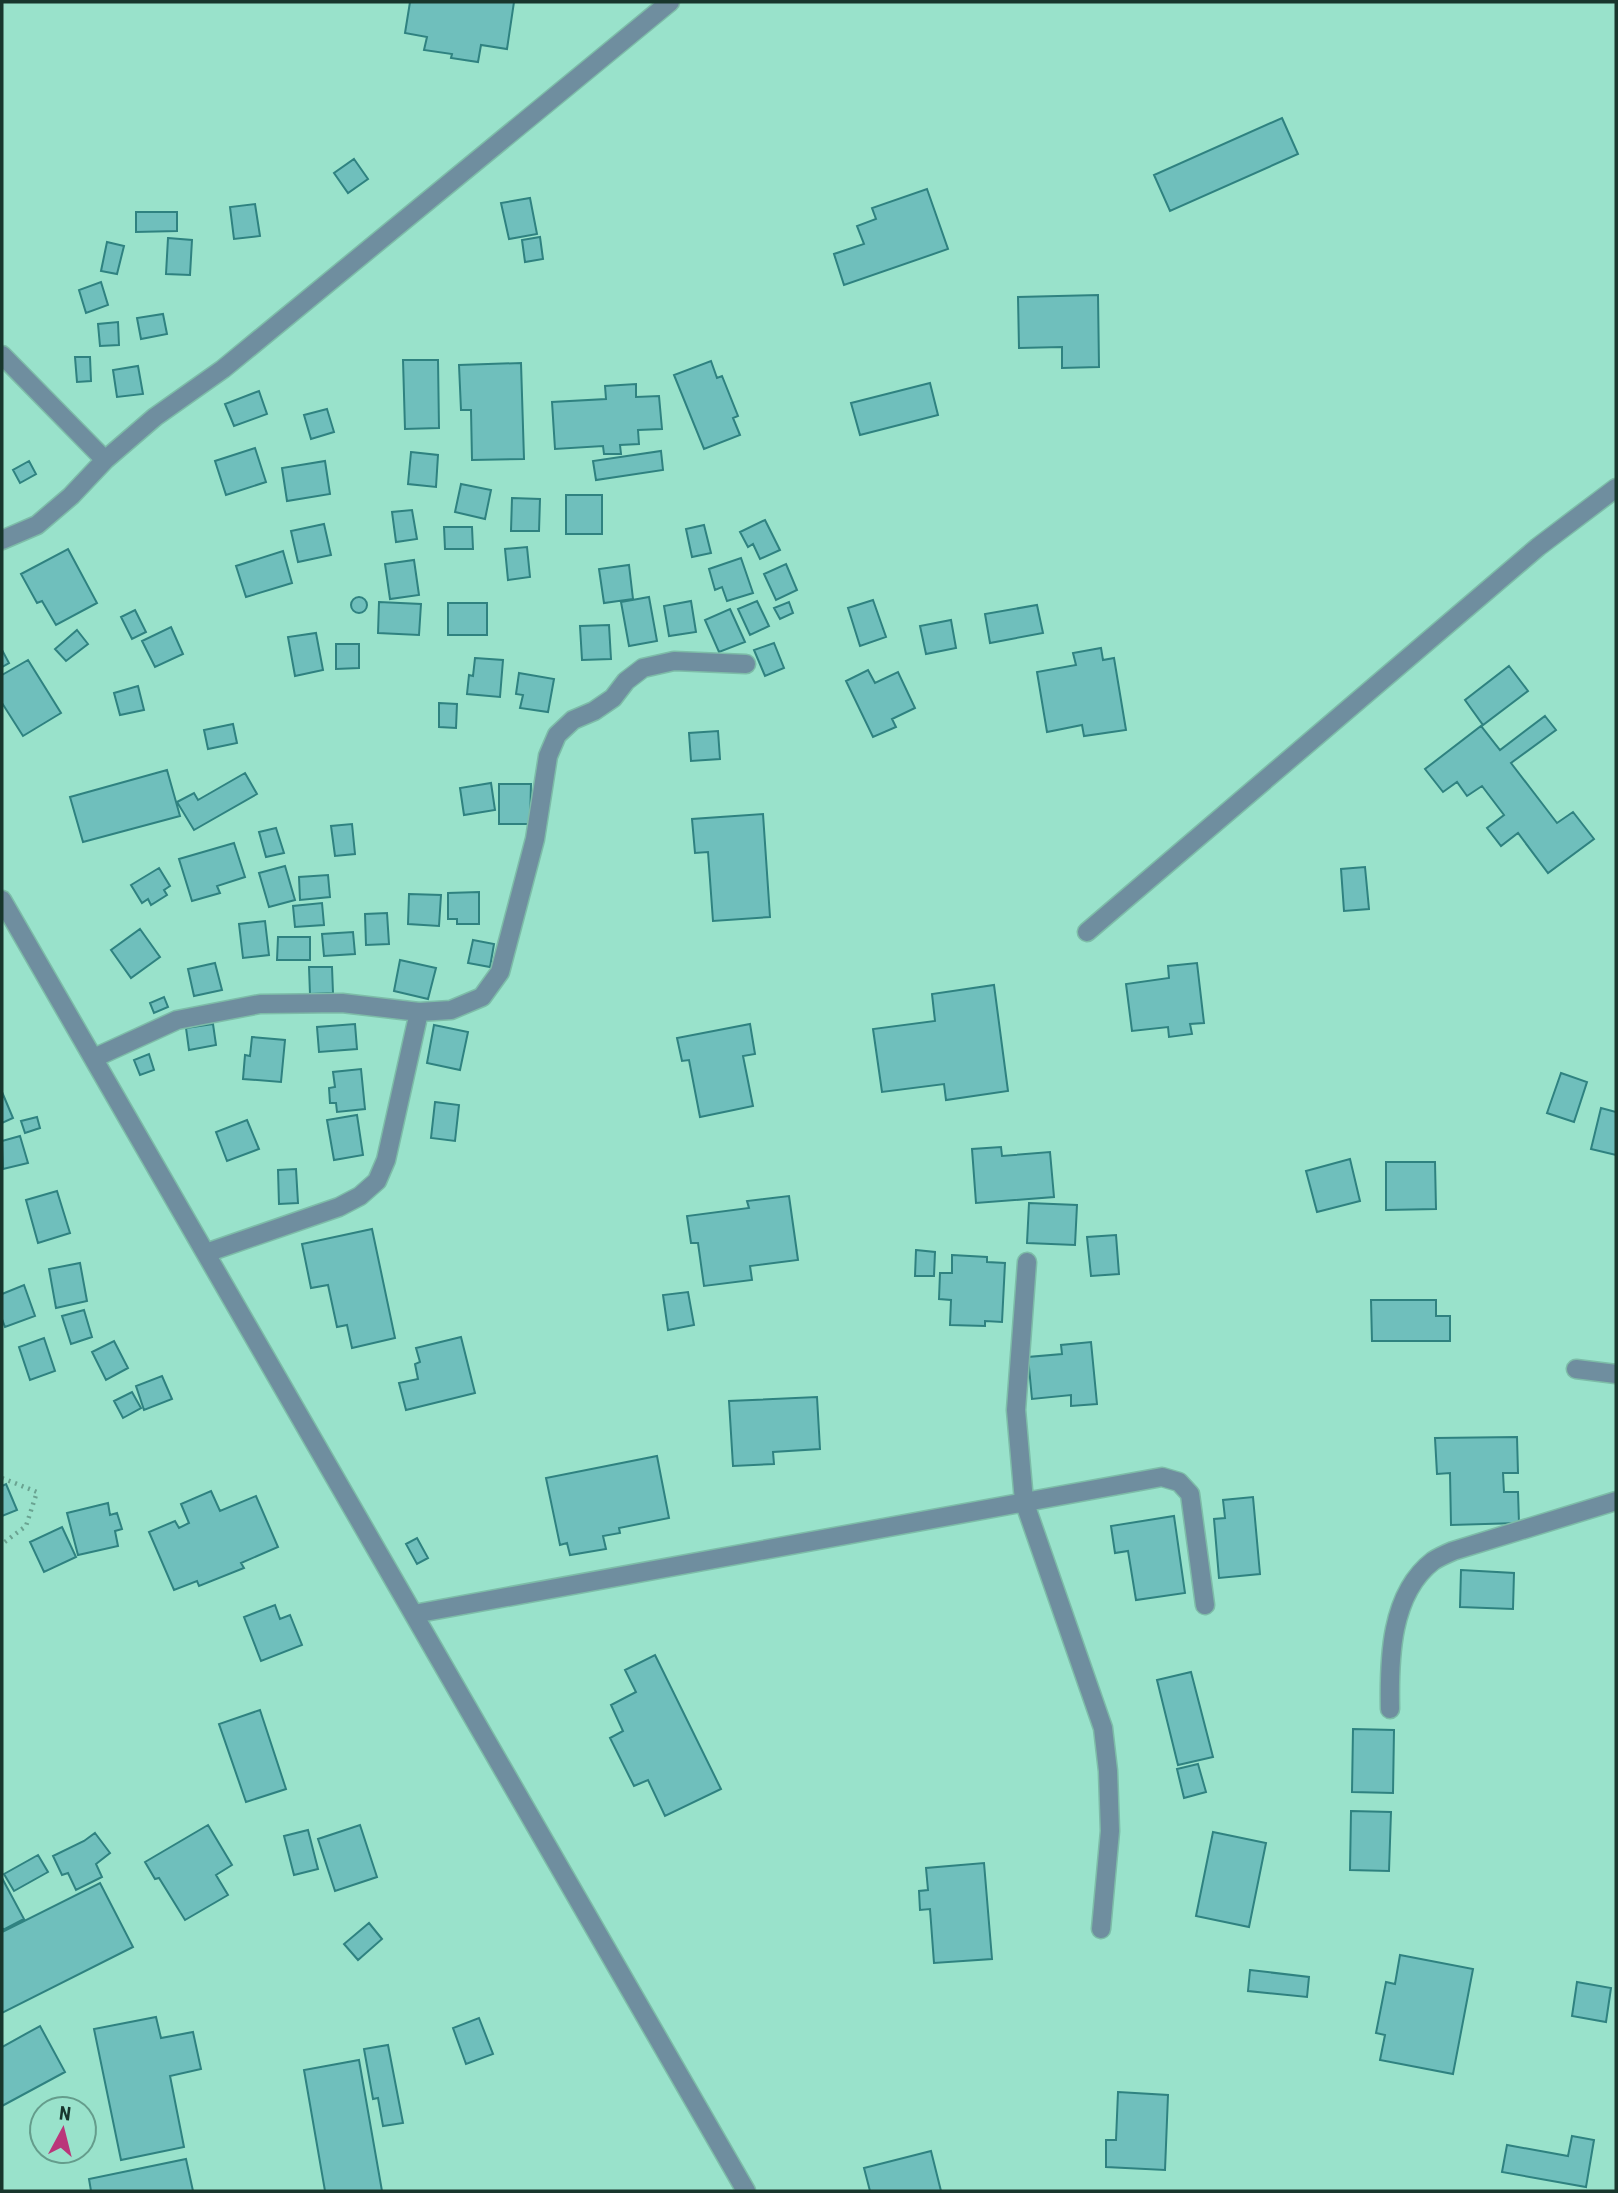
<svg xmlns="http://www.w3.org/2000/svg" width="1618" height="2193" font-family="'Roboto Condensed',sans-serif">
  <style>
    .building { fill: #6fbfbc; stroke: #2f8280; stroke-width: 2 }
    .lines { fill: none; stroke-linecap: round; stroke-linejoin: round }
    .minor-casing { stroke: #7dbca8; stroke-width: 21 }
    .path { stroke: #6aa391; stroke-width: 4.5; stroke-dasharray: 2 5; stroke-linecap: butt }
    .minor { stroke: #6f8e9f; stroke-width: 18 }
  </style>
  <rect width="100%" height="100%" fill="#99e2cb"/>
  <path class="building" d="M 410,2 L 514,2 L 507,49 L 481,45 L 478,62 L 451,58 L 452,54 L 424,50 L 427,37 L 405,33 Z
    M 1282,118 L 1298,154 L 1170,211 L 1154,175 Z
    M 354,159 L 368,179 L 348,193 L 334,173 Z
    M 927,189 L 948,249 L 844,285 L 834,254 L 864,244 L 857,226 L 876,219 L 872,208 Z
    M 530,198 L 537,234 L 509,239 L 501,203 Z
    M 255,204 L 260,236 L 234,239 L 230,207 Z
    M 136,212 L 177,212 L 177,231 L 136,232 Z
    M 540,237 L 543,259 L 525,262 L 522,240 Z
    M 168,238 L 192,240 L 190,275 L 166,274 Z
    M 107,242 L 124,246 L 117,274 L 101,271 Z
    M 101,282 L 108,305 L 86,313 L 79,290 Z
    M 1098,295 L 1099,367 L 1062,368 L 1062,347 L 1019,348 L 1018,297 Z
    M 163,314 L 167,334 L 141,339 L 137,318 Z
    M 118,322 L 119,345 L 100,346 L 98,324 Z
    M 75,357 L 90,357 L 91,381 L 77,382 Z
    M 403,360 L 438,360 L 439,428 L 405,429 Z
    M 711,361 L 717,378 L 722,376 L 738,416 L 733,418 L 740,435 L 704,449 L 674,375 Z
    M 521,363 L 524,459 L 472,460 L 471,410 L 461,410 L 459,365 Z
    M 138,366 L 143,394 L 117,397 L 113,370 Z
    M 930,383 L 938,415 L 860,435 L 851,403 Z
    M 636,384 L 636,397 L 659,396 L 662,429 L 638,430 L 639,444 L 620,445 L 621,454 L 604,454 L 603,446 L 555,449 L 552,402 L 606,399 L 605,386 Z
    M 259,391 L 267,414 L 234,426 L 225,404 Z
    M 327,409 L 334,432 L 311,439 L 304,415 Z
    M 255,448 L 266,482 L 226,495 L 215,461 Z
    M 661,451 L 663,470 L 596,480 L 593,461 Z
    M 411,452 L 438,455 L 436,487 L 408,484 Z
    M 29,461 L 36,474 L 20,483 L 13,470 Z
    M 325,461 L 330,494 L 287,501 L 282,468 Z
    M 461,484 L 491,490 L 485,519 L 455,512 Z
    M 566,495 L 602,495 L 602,534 L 566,534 Z
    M 512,498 L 540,499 L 539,531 L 511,531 Z
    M 412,510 L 417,539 L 396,542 L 392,512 Z
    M 765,520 L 780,550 L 760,559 L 753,544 L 748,547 L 740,532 Z
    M 324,524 L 331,555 L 298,562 L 291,531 Z
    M 704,525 L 711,553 L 692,557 L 686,529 Z
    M 444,527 L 472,527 L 473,549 L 445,549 Z
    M 527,547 L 530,577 L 508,580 L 505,549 Z
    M 68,549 L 97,603 L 56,625 L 42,601 L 37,603 L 21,574 Z
    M 283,551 L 292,583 L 246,597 L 236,566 Z
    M 741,558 L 753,593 L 727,601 L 722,587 L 715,590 L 709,569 Z
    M 414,560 L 419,595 L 390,599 L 385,564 Z
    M 786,564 L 797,590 L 776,600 L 764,574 Z
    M 629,565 L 633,599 L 604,603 L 599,569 Z
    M 649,597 L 657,641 L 629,646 L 621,602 Z
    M351 605a8 8 0 1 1 16 0a8 8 0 1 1-16 0Z
    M 873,600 L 886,637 L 860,646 L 848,608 Z
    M 691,601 L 696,632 L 669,636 L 664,606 Z
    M 757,601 L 769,626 L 750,635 L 738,609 Z
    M 379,602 L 421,604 L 419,635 L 378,633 Z
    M 789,602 L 793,613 L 780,619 L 774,608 Z
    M 448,603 L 487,603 L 487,635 L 448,635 Z
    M 1037,605 L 1043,633 L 990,643 L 985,614 Z
    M 730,609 L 745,642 L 719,652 L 705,620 Z
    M 135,610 L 146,632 L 132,639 L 121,617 Z
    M 951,620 L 956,648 L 926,654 L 920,626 Z
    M 609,625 L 611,659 L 582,660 L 580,626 Z
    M 171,627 L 183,654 L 155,667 L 142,641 Z
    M 77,630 L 88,644 L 66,661 L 55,649 Z
    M 316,633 L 323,670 L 295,676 L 288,637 Z
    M 774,643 L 784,668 L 765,676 L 754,650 Z
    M 336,644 L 359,644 L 359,668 L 336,669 Z
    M 1101,648 L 1103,660 L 1114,658 L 1126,730 L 1084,736 L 1082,725 L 1047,732 L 1037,672 L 1076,665 L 1073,653 Z
    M 2,650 L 9,663 L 2,667 Z
    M 475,658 L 503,660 L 500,697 L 467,694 L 469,675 L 473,676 Z
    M 28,660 L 61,713 L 23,736 L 2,703 L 2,675 Z
    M 1509,666 L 1528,691 L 1483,725 L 1465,700 Z
    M 868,670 L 875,683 L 898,672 L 915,708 L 892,719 L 896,727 L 873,737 L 846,681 Z
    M 519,673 L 554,679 L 548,712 L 520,708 L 523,695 L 516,694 Z
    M 138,686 L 144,710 L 120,715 L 114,693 Z
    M 439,703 L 457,704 L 456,728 L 439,727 Z
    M 1545,716 L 1556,730 L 1511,763 L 1557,823 L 1573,812 L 1594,839 L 1548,873 L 1518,833 L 1501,846 L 1487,828 L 1504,815 L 1482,786 L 1467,796 L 1457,782 L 1443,792 L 1425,769 L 1481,726 L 1500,750 Z
    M 233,724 L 237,743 L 208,749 L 204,730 Z
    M 718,731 L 720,759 L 691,761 L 689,733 Z
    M 167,770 L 180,816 L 83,842 L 70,797 Z
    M 245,773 L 257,794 L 194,830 L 177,802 L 194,793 L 198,800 Z
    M 491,783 L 495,810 L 464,815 L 460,788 Z
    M 499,784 L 531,784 L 530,824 L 499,824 Z
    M 763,814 L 770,917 L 713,921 L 708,852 L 695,853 L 692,819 Z
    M 352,824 L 355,854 L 335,856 L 331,826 Z
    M 276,828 L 284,853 L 266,857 L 259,832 Z
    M 234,843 L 245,877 L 217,886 L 220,893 L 192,901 L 179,859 Z
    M 285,866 L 295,900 L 269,907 L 259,873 Z
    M 1365,867 L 1369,909 L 1344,911 L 1341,869 Z
    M 159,868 L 170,886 L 164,890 L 167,895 L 151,905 L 148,899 L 142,903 L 131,885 Z
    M 328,875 L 330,897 L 300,900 L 299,877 Z
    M 479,892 L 479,924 L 457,924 L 457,919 L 448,919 L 448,893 Z
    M 409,894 L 441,895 L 439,926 L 408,924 Z
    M 322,903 L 324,925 L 295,927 L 293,906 Z
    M 387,913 L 389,944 L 366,945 L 365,914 Z
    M 265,921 L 269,955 L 243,958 L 239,924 Z
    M 140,929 L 160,957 L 131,978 L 111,950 Z
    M 353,932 L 355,954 L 324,956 L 322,934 Z
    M 278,937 L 310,937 L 310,960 L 277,960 Z
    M 473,940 L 494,944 L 490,967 L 468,963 Z
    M 400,960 L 436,968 L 428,999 L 394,991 Z
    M 215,963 L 222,990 L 194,996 L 188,969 Z
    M 1197,963 L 1204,1023 L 1190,1024 L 1192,1034 L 1169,1037 L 1168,1027 L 1132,1031 L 1126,984 L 1169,978 L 1168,966 Z
    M 309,967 L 332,967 L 333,993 L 310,994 Z
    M 994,985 L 1008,1091 L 946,1100 L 944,1084 L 882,1092 L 873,1029 L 935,1021 L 932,994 Z
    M 164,997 L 168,1007 L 154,1013 L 150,1003 Z
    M 213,1024 L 216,1045 L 189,1050 L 186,1028 Z
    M 355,1024 L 357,1049 L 319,1052 L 317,1027 Z
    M 750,1024 L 755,1054 L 743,1056 L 753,1106 L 700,1117 L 689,1060 L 682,1061 L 677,1038 Z
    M 434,1025 L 468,1032 L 460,1070 L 427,1063 Z
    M 252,1037 L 285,1040 L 281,1082 L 243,1079 L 245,1055 L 250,1056 Z
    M 149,1054 L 154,1070 L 140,1075 L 134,1060 Z
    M 361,1069 L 365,1109 L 337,1112 L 336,1103 L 330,1103 L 329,1088 L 335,1087 L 333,1072 Z
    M 1561,1073 L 1587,1082 L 1574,1122 L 1547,1113 Z
    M 2,1092 L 13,1118 L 2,1123 Z
    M 435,1102 L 459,1105 L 455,1141 L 431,1138 Z
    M 1601,1108 L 1616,1112 L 1616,1155 L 1591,1149 Z
    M 357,1115 L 363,1155 L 334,1160 L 327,1120 Z
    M 37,1117 L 40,1128 L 25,1133 L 21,1121 Z
    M 247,1120 L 259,1149 L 227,1161 L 216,1132 Z
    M 20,1136 L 28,1163 L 3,1169 L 2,1141 Z
    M 1001,1147 L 1002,1156 L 1050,1152 L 1054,1197 L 976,1203 L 972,1149 Z
    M 1350,1159 L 1360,1201 L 1317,1212 L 1306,1171 Z
    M 1386,1162 L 1435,1162 L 1436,1209 L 1386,1210 Z
    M 296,1169 L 298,1203 L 279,1204 L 278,1170 Z
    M 57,1191 L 70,1233 L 38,1243 L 26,1200 Z
    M 789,1196 L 798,1260 L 750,1266 L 752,1280 L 704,1286 L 698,1243 L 691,1243 L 687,1216 L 749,1208 L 747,1201 Z
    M 1029,1203 L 1077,1205 L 1075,1245 L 1027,1243 Z
    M 372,1229 L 395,1338 L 352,1348 L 347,1325 L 337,1327 L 328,1285 L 311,1288 L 302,1244 Z
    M 1116,1235 L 1119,1274 L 1091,1276 L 1087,1237 Z
    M 916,1250 L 935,1252 L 934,1276 L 915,1276 Z
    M 952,1255 L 987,1257 L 987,1262 L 1005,1263 L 1002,1322 L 985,1321 L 985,1326 L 950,1325 L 951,1300 L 939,1299 L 940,1273 L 952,1273 Z
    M 80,1263 L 87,1301 L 56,1308 L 49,1269 Z
    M 24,1285 L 35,1316 L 5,1327 L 2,1319 L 2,1294 Z
    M 688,1292 L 694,1325 L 668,1330 L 663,1295 Z
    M 1371,1300 L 1436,1300 L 1436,1316 L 1450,1316 L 1450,1341 L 1372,1341 Z
    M 84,1310 L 92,1337 L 71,1344 L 62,1316 Z
    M 461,1337 L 475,1393 L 406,1410 L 399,1383 L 418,1379 L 415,1364 L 420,1362 L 416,1348 Z
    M 44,1338 L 55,1371 L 30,1380 L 19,1347 Z
    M 114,1341 L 128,1368 L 106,1380 L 92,1352 Z
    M 1091,1342 L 1097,1404 L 1071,1406 L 1071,1395 L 1032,1399 L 1028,1357 L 1062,1354 L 1061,1345 Z
    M 162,1376 L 172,1399 L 144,1410 L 136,1386 Z
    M 132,1392 L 141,1408 L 123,1418 L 114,1401 Z
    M 817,1397 L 820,1449 L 773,1452 L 774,1464 L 733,1466 L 729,1401 Z
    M 1517,1437 L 1518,1473 L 1503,1473 L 1504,1492 L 1518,1492 L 1519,1523 L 1451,1525 L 1450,1473 L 1437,1474 L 1435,1438 Z
    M 657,1456 L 669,1518 L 619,1528 L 620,1533 L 603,1536 L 606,1549 L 570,1555 L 567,1543 L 560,1545 L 546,1478 Z
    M 6,1484 L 17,1510 L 2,1516 L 2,1486 Z
    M 211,1491 L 220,1511 L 256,1496 L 278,1547 L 241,1563 L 244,1568 L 199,1586 L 197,1581 L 174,1590 L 149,1532 L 175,1521 L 179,1528 L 189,1523 L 181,1504 Z
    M 1253,1497 L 1260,1574 L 1219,1578 L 1214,1519 L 1225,1518 L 1223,1500 Z
    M 108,1503 L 110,1515 L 117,1513 L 122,1529 L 115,1531 L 118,1546 L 78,1555 L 67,1513 Z
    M 1174,1516 L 1185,1593 L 1136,1600 L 1128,1551 L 1115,1553 L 1111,1526 Z
    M 62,1527 L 76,1557 L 44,1572 L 30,1542 Z
    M 417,1538 L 428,1558 L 417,1564 L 406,1544 Z
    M 1461,1570 L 1514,1573 L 1513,1609 L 1460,1607 Z
    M 275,1605 L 280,1619 L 290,1615 L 302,1645 L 261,1661 L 244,1617 Z
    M 655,1655 L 721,1789 L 665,1816 L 648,1780 L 634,1786 L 610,1738 L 623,1731 L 611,1705 L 636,1692 L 625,1670 Z
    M 1191,1672 L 1213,1757 L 1178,1765 L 1157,1680 Z
    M 260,1710 L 286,1789 L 246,1802 L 219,1724 Z
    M 1353,1729 L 1394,1730 L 1393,1793 L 1352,1792 Z
    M 1198,1764 L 1206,1792 L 1184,1798 L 1177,1769 Z
    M 1351,1811 L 1391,1812 L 1389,1871 L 1350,1870 Z
    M 208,1825 L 232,1865 L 216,1875 L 228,1895 L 185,1920 L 159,1878 L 155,1879 L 145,1862 Z
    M 360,1825 L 377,1877 L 335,1891 L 318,1839 Z
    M 308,1830 L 318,1869 L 294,1875 L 284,1836 Z
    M 1213,1832 L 1266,1843 L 1249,1927 L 1196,1916 Z
    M 95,1833 L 110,1853 L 96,1864 L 102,1877 L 76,1890 L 68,1873 L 62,1875 L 53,1856 L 84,1841 Z
    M 38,1855 L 48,1872 L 14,1891 L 4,1874 Z
    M 984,1863 L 992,1959 L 934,1963 L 930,1909 L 920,1910 L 919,1891 L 928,1890 L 926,1868 Z
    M 2,1878 L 24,1919 L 3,1930 L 2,1927 Z
    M 100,1883 L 133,1947 L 2,2013 L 2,1932 Z
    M 369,1923 L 382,1939 L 358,1960 L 344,1944 Z
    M 1400,1955 L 1473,1969 L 1453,2074 L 1380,2060 L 1385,2035 L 1376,2033 L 1386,1982 L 1395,1984 Z
    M 1250,1970 L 1309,1977 L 1307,1997 L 1248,1991 Z
    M 1577,1982 L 1611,1988 L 1606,2022 L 1572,2016 Z
    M 156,2017 L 161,2038 L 193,2032 L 201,2069 L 170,2076 L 184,2147 L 121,2160 L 94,2029 Z
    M 479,2018 L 493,2054 L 466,2064 L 453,2028 Z
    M 40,2026 L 65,2072 L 2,2106 L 2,2047 Z
    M 388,2045 L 403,2123 L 383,2126 L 378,2098 L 373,2099 L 364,2049 Z
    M 359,2060 L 382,2191 L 325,2191 L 304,2070 Z
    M 1118,2092 L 1168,2095 L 1165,2170 L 1106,2167 L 1106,2140 L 1116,2140 Z
    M 1572,2136 L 1594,2140 L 1586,2187 L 1502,2172 L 1507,2145 L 1568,2156 Z
    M 931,2151 L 941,2191 L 870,2191 L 864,2168 Z
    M 186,2159 L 193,2191 L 91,2191 L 89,2179 Z"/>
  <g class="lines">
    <defs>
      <path id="minor" d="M 2,355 L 105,460
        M 2,540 L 37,525 L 71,496 L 105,460 L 155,417 L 223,369 L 670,2
        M 2,900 L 746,2191
        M 1087,932 L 1538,547 L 1616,488
        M 94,1058 L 177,1020 L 260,1004 L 342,1003 L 419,1012 L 451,1010 L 482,997 L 500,972 L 535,839 L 548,756 L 557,735 L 573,720 L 594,711 L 613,698 L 626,681 L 643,668 L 674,661 L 746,664
        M 206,1253 L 339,1207 L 360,1196 L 377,1181 L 386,1160 L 419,1012
        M 1027,1262 L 1016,1410 L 1024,1501 L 1103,1728 L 1108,1771 L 1110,1831 L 1101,1929
        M 1576,1369 L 1616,1374
        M 414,1614 L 1162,1477 L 1179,1482 L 1190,1494 L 1205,1605
        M 1390,1709 C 1389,1660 1390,1594 1433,1561 C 1439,1557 1446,1554 1453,1551 L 1616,1501"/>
    </defs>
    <use href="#minor" class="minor-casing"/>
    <path class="path" d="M 2,1478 L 37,1492 L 26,1526 L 2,1544"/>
    <use href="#minor" class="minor"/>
  </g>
  <rect width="1618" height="2193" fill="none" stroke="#18362d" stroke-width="7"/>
  <g transform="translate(63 2130) rotate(7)"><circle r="33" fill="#99e2cb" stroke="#659d8c" stroke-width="2"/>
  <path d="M0-5L12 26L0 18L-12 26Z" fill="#ba367a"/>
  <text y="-10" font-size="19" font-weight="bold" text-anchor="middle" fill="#18362d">N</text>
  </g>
</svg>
